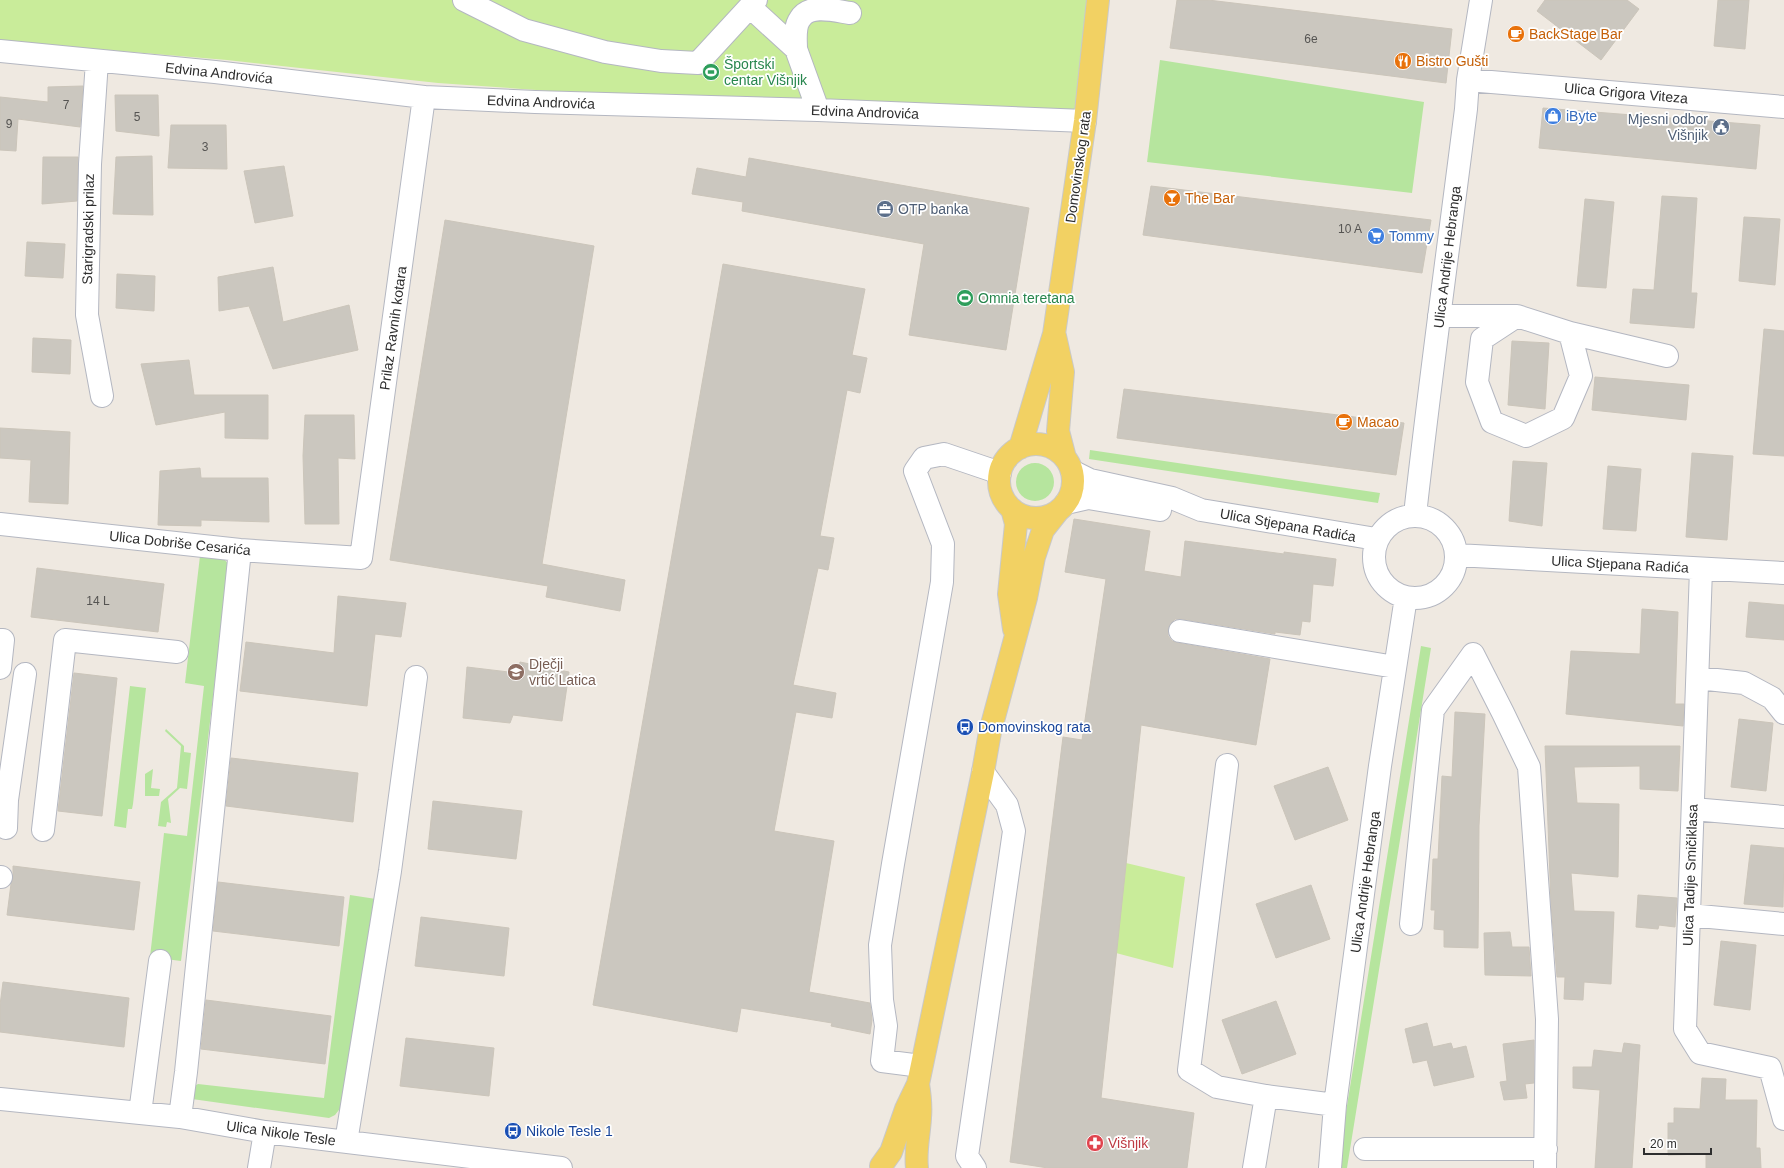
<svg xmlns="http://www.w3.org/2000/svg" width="1784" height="1168" font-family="Arial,sans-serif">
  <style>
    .green { fill: #b6e59e }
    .pitch { fill: #c9ec9a }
    .building { fill: #cbc7bf; stroke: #cbc5ba }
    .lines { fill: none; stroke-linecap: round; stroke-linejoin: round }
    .minor-casing { stroke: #b4b7c1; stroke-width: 24 }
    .major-casing { stroke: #c9c9c9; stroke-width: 24 }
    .minor { stroke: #fff; stroke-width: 22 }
    .major { stroke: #f2d163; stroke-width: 22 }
    .labels { text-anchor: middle; stroke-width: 3.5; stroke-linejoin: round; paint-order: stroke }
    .number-label { font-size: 12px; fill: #555452 }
    .food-label { font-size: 14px; fill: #c56008; stroke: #fff; text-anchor: start }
    .leisure-label { font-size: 14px; fill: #27864d; stroke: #fff; text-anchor: start }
    .street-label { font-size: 14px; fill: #2e2e2e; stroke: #fff }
    .shop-label { font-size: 14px; fill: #366cbe; stroke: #fff; text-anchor: start }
    .service-label { font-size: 14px; fill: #4e5e75; stroke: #fff; text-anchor: end }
    .education-label { font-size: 14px; fill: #785e54; stroke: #fff; text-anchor: start }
    .transit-label { font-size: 14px; fill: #164399; stroke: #fff; text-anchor: start }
    .health-label { font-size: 14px; fill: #be3a42; stroke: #fff; text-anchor: start }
  </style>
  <rect width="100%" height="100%" fill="#efe9e1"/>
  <path class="green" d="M 1160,60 L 1424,102 L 1412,193 L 1147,162 Z
    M 1090,450 L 1380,493 L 1378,503 L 1089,459 Z
    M1016 482a19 19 0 1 1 38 0a19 19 0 1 1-38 0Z
    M 200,556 L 224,559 L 229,565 L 181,961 L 150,957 L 164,833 L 187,836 L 204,686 L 185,683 Z
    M 1421,646 L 1431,648 L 1347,1168 L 1337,1168 Z
    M 130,686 L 146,688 L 133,804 L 132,809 L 128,809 L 126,828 L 114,826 Z
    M 166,729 L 184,746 L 184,752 L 191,753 L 187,789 L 180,788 L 168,799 L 171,823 L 167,822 L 166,827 L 158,826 L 161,802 L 177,788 L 181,746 L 165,731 Z
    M 153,769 L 151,788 L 160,789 L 159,796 L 145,796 L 145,774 Z
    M 350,895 L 376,899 L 342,1106 L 335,1115 L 329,1118 L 192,1099 L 193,1087 L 198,1084 L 324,1098 Z"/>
  <path class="pitch" d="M 0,0 L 1098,0 L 1085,121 L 818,110 L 438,83 L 227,60 L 0,41 Z
    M 1126,863 L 1185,877 L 1173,968 L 1116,953 Z"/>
  <path class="building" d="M 1177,0 L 1208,0 L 1452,29 L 1446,83 L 1170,48 Z
    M 1545,0 L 1627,0 L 1639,9 L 1601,60 L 1537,11 Z
    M 1718,0 L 1749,0 L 1745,49 L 1714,46 Z
    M 83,86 L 80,127 L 18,119 L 16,151 L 0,150 L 0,97 L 48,102 L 48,87 Z
    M 115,95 L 158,95 L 159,136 L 116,131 Z
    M 1543,108 L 1760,125 L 1756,169 L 1539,148 Z
    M 171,125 L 226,125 L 227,169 L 168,168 Z
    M 152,156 L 153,215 L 113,214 L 116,157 Z
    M 43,157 L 78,157 L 77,201 L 42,204 Z
    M 749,158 L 1029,208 L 1006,350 L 909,335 L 924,244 L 742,211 L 743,202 L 692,194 L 697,168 L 746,177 Z
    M 284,166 L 293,216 L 255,223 L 244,171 Z
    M 1151,186 L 1431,220 L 1422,273 L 1143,235 Z
    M 1662,196 L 1697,198 L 1691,293 L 1697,293 L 1694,328 L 1630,323 L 1633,289 L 1654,290 Z
    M 1585,199 L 1614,202 L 1606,288 L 1577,286 Z
    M 1744,217 L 1780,219 L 1775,285 L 1739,281 Z
    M 445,220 L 594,246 L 542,564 L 625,580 L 620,611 L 546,597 L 548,586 L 390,560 Z
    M 27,242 L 65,244 L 63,278 L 25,276 Z
    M 723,264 L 865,289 L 852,355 L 867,358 L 860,393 L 847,390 L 820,536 L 834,538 L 828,570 L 818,568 L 793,685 L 836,693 L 832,718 L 796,712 L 774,831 L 834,841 L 809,992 L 870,1003 L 872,1020 L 870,1034 L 831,1026 L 832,1023 L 741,1008 L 737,1032 L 593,1005 Z
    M 273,267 L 283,322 L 349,305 L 358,350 L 273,369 L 249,306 L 219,311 L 218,277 Z
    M 117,274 L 155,276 L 154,311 L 116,308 Z
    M 1764,329 L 1784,331 L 1784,456 L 1753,454 Z
    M 33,338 L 71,340 L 70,374 L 32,372 Z
    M 1512,341 L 1549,343 L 1545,409 L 1508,405 Z
    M 189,360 L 194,395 L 268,395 L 268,439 L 225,438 L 225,412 L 156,425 L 141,364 Z
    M 1595,377 L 1689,385 L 1686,420 L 1592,410 Z
    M 1124,389 L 1404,423 L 1396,475 L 1117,438 Z
    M 305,415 L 354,415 L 355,459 L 338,458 L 339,524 L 305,524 L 303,456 Z
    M 0,428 L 70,432 L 68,504 L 29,502 L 31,460 L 0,458 Z
    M 1692,453 L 1733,456 L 1727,540 L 1686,537 Z
    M 1513,461 L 1547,463 L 1542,526 L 1509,521 Z
    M 1608,466 L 1641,469 L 1636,531 L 1603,529 Z
    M 200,468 L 201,478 L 268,478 L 269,522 L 201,520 L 201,526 L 158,525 L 160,471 Z
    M 1074,519 L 1150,531 L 1144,571 L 1181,577 L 1185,541 L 1284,554 L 1284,552 L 1336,559 L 1333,586 L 1313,584 L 1310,622 L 1302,621 L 1300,635 L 1275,632 L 1275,634 L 1182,619 L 1175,619 L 1171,623 L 1168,629 L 1168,636 L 1172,641 L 1178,643 L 1270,659 L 1256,745 L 1141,725 L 1101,1098 L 1194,1113 L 1187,1168 L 1048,1168 L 1010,1162 L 1063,737 L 1082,740 L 1106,579 L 1065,572 Z
    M 37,568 L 164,584 L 158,632 L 31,617 Z
    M 338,596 L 406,603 L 401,637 L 375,634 L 367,706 L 240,691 L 246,642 L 334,653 Z
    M 1749,602 L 1784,605 L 1784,640 L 1746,637 Z
    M 1642,609 L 1678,612 L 1675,704 L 1684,704 L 1683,726 L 1566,714 L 1571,651 L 1640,654 Z
    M 520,662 L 569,672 L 562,721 L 513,715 L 510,723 L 463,718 L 467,667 L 517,673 Z
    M 74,673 L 117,678 L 102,816 L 58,811 Z
    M 1455,712 L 1485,714 L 1479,826 L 1478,948 L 1444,947 L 1444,930 L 1434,929 L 1435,910 L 1431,910 L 1433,859 L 1438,859 L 1442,776 L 1452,777 Z
    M 1739,719 L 1773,723 L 1766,791 L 1731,787 Z
    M 1545,746 L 1680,746 L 1678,791 L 1640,789 L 1640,766 L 1574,767 L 1577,803 L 1619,804 L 1618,877 L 1571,873 L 1574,911 L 1614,912 L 1611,984 L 1584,982 L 1583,1000 L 1564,999 L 1565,977 L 1557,977 L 1551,904 Z
    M 231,758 L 358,773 L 353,822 L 226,806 Z
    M 1328,767 L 1348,820 L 1295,840 L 1274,786 Z
    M 433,801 L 522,811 L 516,859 L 428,849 Z
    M 1751,845 L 1784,848 L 1783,907 L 1744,904 Z
    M 13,866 L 140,882 L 134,930 L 7,915 L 11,884 L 13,877 Z
    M 218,882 L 344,897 L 339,946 L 213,931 Z
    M 1311,885 L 1330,939 L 1276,958 L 1256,904 Z
    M 1638,895 L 1677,898 L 1675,927 L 1659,925 L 1658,929 L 1636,927 Z
    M 421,917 L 509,928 L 504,976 L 415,966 Z
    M 1510,932 L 1512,947 L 1529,947 L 1531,976 L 1485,975 L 1484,933 Z
    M 1721,941 L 1756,945 L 1750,1010 L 1714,1005 Z
    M 3,982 L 129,998 L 124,1047 L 0,1032 L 0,1005 Z
    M 206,1000 L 331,1016 L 325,1064 L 201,1049 Z
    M 1276,1001 L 1296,1054 L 1242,1074 L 1222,1020 Z
    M 1427,1023 L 1433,1047 L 1451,1043 L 1453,1049 L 1466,1046 L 1474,1077 L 1434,1086 L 1427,1060 L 1413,1063 L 1405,1029 Z
    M 406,1038 L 494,1048 L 489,1096 L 400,1086 Z
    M 1534,1040 L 1534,1083 L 1525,1084 L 1527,1098 L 1504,1100 L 1500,1082 L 1507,1081 L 1503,1044 Z
    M 1624,1043 L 1640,1045 L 1632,1168 L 1595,1168 L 1600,1090 L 1573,1088 L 1573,1067 L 1592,1067 L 1594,1050 L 1622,1053 Z
    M 1702,1078 L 1726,1079 L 1725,1100 L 1757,1100 L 1756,1148 L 1760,1148 L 1761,1168 L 1706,1168 L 1706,1154 L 1668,1155 L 1668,1123 L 1674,1123 L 1674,1108 L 1700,1109 Z"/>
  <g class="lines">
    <defs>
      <path id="minor" d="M 464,0 L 524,30 L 605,52 L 661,61 L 698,63 L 756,0
        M 750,7 L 796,49 L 818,110
        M 796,49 C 796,40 794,27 800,19 C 809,3 836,11 850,13
        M 0,51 L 215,72 L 424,97 L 535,102 L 818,110 L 1085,121
        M 97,61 L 90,164 L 87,315 L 102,396
        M 1468,80 L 1784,107
        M 1439,316 L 1517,316 L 1570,333 L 1667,356
        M 1517,316 L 1482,339 L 1477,382 L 1492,422 L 1526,436 L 1563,418 L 1581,376 L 1570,333
        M 1072,471 L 1090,480 L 1172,498 L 1201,510 L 1376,539
        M 1066,503 L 1088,498 L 1160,510
        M 1415,515 C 1430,379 1449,244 1466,109 L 1468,80 L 1481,0
        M1374 557a41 41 0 1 1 82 0a41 41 0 1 1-82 0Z
        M 0,524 L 240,550 L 361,558 L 424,97
        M 1456,555 L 1784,573
        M 1701,569 L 1685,1029 L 1700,1053 L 1770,1068 L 1784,1119
        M 1180,631 L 1395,667
        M 0,640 L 3,640 L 0,668
        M 1698,678 L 1744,683 L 1772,698 L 1784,713
        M 1227,765 L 1189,1070 L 1217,1087 L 1266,1096 L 1335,1105
        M 2,786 L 7,800 L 6,828
        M 7,800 L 25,674
        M 1693,809 L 1784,817
        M 43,830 L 65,640 L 177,652
        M 0,877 L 1,877
        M 1689,915 L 1784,924
        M 1411,924 L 1433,710 L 1473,654 L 1503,713 L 1529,767 L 1547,1019 L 1545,1168
        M 921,1066 L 882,1061 L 886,1026 L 882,1000 L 880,945 L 893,864 L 942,582 L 943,544 L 915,471 L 924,458 L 944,454 L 1000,473
        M 0,1099 L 180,1117 L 265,1132 L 561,1168
        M 140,1113 L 160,961
        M 180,1117 L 186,1072 L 240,550
        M 346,1142 L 390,871 L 416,677
        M 1365,1149 L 1546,1149
        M 259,1168 L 265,1132
        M 975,1168 L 967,1156 L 1014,831 L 1007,805 L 983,772
        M 1254,1168 L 1266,1096
        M 1330,1168 L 1335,1105 L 1380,766 L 1406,597"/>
      <path id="major" d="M 1055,336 L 1063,372 L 1058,431 L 1065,458
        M999 481a37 37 0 1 1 74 0a37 37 0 1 1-74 0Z
        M 1020,448 L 1054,334 L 1085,121 L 1098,0
        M 1012,509 L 1016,524 L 1009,594 L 1014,629
        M 881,1166 L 891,1152 L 906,1109 L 918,1084 L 983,772 L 990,732 L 1026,598 L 1034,557 L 1043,530 L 1058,511
        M 917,1168 C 915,1151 919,1135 920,1118 C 921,1107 920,1096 918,1084"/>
    </defs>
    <use href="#minor" class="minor-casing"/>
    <use href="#major" class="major-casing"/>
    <use href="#minor" class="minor"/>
    <use href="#major" class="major"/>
  </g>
  <defs>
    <symbol id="cafe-disc" viewBox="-11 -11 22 22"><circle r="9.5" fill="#e8710a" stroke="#fff"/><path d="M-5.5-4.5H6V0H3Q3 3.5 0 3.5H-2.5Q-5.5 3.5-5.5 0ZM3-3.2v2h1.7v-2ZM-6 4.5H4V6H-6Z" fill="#fff"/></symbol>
    <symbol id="restaurant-disc" viewBox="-11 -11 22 22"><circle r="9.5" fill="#e8710a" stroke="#fff"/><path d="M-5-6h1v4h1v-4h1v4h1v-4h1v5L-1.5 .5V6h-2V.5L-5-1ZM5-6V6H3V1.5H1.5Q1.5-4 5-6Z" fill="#fff"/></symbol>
    <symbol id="stadium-disc" viewBox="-11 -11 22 22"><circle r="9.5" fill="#2e9e5b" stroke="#fff"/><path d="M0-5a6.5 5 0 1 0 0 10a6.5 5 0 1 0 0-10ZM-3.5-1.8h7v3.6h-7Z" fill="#fff"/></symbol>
    <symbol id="shop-disc" viewBox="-11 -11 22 22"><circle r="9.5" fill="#3f7fe0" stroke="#fff"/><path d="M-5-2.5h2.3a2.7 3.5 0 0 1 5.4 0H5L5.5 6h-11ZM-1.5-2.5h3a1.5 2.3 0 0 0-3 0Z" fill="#fff"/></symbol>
    <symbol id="civic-disc" viewBox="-11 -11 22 22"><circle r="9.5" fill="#5c6f8a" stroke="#fff"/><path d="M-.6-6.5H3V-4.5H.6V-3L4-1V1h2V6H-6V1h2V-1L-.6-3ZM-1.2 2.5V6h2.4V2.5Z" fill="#fff"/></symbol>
    <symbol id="bar-disc" viewBox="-11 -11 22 22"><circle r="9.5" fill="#e8710a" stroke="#fff"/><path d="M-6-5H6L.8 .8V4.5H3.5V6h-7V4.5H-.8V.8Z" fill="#fff"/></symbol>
    <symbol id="office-disc" viewBox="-11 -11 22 22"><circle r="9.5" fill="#5c6f8a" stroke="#fff"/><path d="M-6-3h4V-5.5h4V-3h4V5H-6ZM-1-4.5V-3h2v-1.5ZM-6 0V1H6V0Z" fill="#fff"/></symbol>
    <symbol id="supermarket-disc" viewBox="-11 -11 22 22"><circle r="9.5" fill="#3f7fe0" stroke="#fff"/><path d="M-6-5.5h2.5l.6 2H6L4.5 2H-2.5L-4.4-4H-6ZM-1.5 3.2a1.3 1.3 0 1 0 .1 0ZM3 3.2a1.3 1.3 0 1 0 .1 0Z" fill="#fff"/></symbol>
    <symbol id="school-disc" viewBox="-11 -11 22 22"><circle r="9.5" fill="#8d6e63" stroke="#fff"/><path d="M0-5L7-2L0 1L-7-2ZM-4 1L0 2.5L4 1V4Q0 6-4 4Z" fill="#fff"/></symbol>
    <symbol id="bus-disc" viewBox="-11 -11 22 22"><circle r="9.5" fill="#1a4fb4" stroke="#fff"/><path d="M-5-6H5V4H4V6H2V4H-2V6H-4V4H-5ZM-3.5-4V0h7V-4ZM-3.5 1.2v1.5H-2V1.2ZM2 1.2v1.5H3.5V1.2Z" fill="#fff"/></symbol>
    <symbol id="pharmacy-disc" viewBox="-11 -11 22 22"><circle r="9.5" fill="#e0444e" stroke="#fff"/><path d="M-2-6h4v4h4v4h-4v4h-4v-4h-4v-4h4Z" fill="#fff"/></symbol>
  </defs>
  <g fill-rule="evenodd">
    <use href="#cafe-disc" x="1506" y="24" width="20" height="20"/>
    <use href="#restaurant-disc" x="1393" y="51" width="20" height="20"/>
    <use href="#stadium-disc" x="701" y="62" width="20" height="20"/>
    <use href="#shop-disc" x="1543" y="106" width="20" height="20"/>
    <use href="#civic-disc" x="1711" y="117" width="20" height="20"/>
    <use href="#bar-disc" x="1162" y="188" width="20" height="20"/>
    <use href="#office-disc" x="875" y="199" width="20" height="20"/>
    <use href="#supermarket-disc" x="1366" y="226" width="20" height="20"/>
    <use href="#stadium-disc" x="955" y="288" width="20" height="20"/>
    <use href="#cafe-disc" x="1334" y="412" width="20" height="20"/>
    <use href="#school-disc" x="506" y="662" width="20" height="20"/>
    <use href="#bus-disc" x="955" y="717" width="20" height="20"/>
    <use href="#bus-disc" x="503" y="1121" width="20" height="20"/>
    <use href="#pharmacy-disc" x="1085" y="1133" width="20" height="20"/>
  </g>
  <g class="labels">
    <g class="number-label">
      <text x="1311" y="43">6e</text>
      <text x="66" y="109">7</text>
      <text x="137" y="121">5</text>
      <text x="9" y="128">9</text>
      <text x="205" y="151">3</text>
      <text x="1350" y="233">10 A</text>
      <text x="98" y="605">14 L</text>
    </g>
    <g class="food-label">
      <text x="1529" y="39">BackStage Bar</text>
      <text x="1416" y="66">Bistro Gušti</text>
      <text x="1185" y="203">The Bar</text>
      <text x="1357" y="427">Macao</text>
    </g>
    <g class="leisure-label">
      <text x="724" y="69">Športski<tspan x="724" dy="16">centar Višnjik</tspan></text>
      <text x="978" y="303">Omnia teretana</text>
    </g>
    <g class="street-label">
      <text transform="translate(219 73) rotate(6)" y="5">Edvina Androvića</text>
      <text transform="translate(1626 93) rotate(5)" y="5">Ulica Grigora Viteza</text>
      <text transform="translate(541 102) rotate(2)" y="5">Edvina Androvića</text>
      <text transform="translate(865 112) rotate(2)" y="5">Edvina Androvića</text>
      <text transform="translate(1078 167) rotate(-82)" y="5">Domovinskog rata</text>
      <text transform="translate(88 229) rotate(-89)" y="5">Starigradski prilaz</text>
      <text transform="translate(1447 257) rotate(-83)" y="5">Ulica Andrije Hebranga</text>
      <text transform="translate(393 328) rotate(-82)" y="5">Prilaz Ravnih kotara</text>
      <text transform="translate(1288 525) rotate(10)" y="5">Ulica Stjepana Radića</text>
      <text transform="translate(180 543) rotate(6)" y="5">Ulica Dobriše Cesarića</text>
      <text transform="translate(1620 564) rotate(3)" y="5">Ulica Stjepana Radića</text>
      <text transform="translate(1690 875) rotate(-88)" y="5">Ulica Tadije Smičiklasa</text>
      <text transform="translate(1365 882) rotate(-82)" y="5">Ulica Andrije Hebranga</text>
      <text transform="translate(281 1133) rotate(8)" y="5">Ulica Nikole Tesle</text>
    </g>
    <g class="shop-label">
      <text x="1566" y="121">iByte</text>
      <text x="1389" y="241">Tommy</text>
    </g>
    <g class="service-label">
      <text x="1708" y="124">Mjesni odbor<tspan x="1708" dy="16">Višnjik</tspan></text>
      <text x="898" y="214" text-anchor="start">OTP banka</text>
    </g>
    <g class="education-label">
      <text x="529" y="669">Dječji<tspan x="529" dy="16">vrtić Latica</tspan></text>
    </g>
    <g class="transit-label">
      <text x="978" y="732">Domovinskog rata</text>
      <text x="526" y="1136">Nikole Tesle 1</text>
    </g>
    <g class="health-label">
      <text x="1108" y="1148">Višnjik</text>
    </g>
  </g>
  <path d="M1644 1148v6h67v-6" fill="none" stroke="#2e2e2e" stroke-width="2"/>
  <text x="1650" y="1148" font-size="12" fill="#2e2e2e" stroke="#ffffff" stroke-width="3" paint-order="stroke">20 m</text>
</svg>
